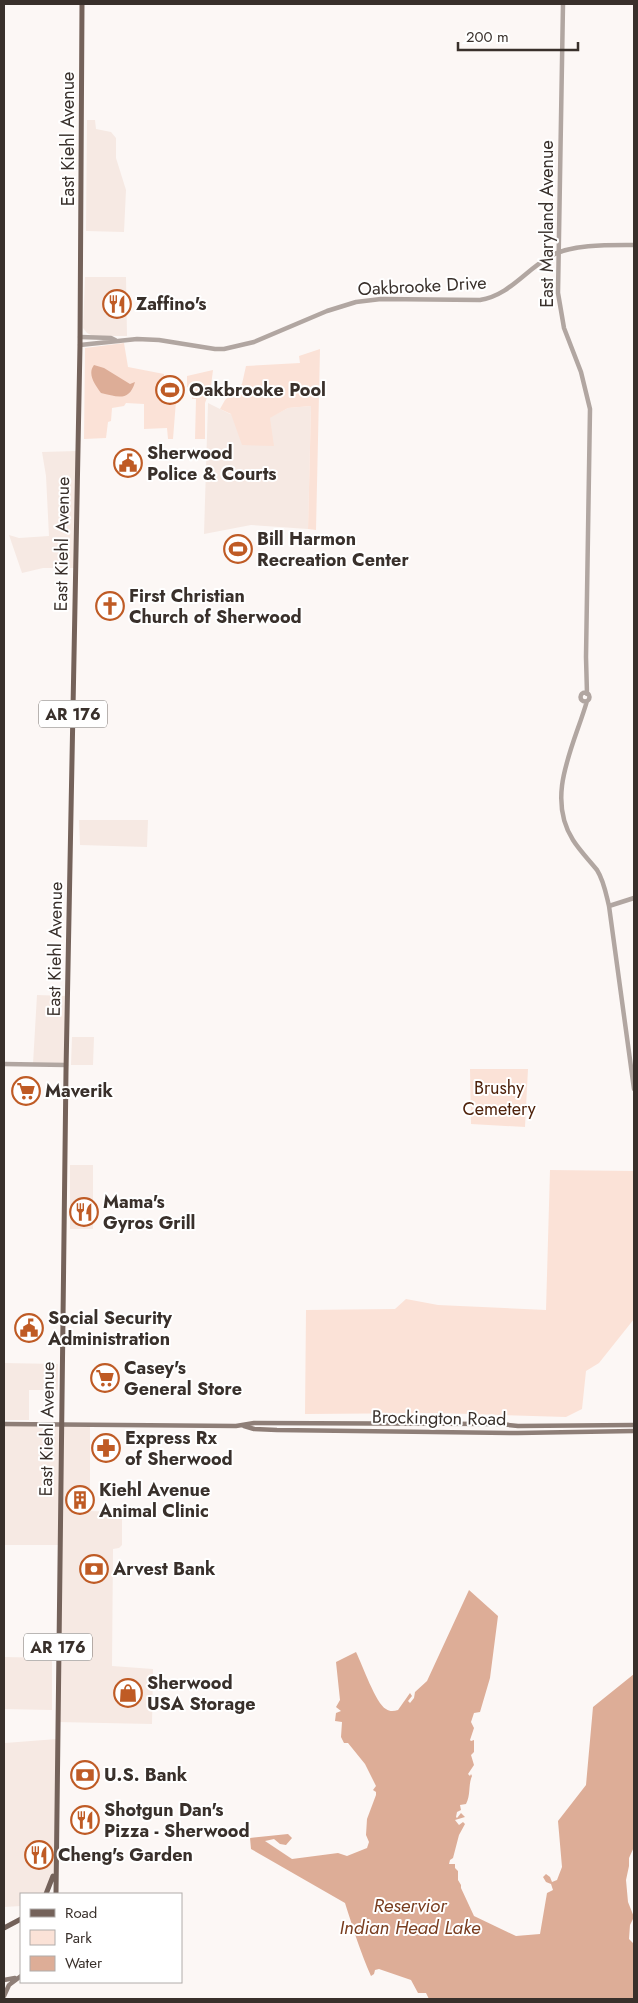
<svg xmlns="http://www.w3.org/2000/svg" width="638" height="2003" font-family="Jost,sans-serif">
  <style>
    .built { fill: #f6e9e3 }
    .green { fill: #fbe2d7 }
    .water { fill: #ddad97 }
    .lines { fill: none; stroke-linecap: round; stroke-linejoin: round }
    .tertiary { stroke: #b1a6a1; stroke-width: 4.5 }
    .secondary { stroke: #8e7e77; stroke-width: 4.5 }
    .primary { stroke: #74625a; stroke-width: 5 }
    .labels { text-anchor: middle; stroke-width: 4; stroke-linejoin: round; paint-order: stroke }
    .shield { fill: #fff; stroke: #746e6b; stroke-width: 1 }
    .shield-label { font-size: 16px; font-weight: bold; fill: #39302b }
    .street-label { font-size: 18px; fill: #39302b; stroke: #fff }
    .poi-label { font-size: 18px; font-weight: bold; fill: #39302b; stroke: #fff; text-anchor: start }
    .park-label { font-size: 18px; fill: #4f220b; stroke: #fff }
    .water-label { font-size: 19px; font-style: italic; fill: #793d1f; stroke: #fff }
  </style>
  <rect width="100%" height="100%" fill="#fcf7f5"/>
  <path class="built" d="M 87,120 L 95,120 L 96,129 L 111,132 L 116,138 L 116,158 L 126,190 L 124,232 L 86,231 Z
    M 85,277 L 126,277 L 127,336 L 93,336 L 87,333 L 83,328 Z
    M 208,403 L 230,414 L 269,418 L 288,408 L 311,406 L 308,529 L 251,525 L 204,534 Z
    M 77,451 L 75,568 L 43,568 L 22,573 L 9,535 L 19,538 L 49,536 L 46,476 L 42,452 Z
    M 79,820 L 148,820 L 147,847 L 80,845 Z
    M 37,995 L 67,996 L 66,1065 L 33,1064 Z
    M 72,1037 L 94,1037 L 93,1065 L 71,1065 Z
    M 70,1165 L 93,1165 L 93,1229 L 70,1229 Z
    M 4,1363 L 58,1364 L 58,1390 L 29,1390 L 29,1420 L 4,1420 Z
    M 4,1424 L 90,1425 L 90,1511 L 122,1512 L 122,1545 L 119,1548 L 113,1549 L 112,1666 L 153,1669 L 152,1724 L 57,1722 L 59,1545 L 4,1545 Z
    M 4,1657 L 52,1658 L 52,1710 L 4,1709 Z
    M 57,1739 L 55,1870 L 46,1894 L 21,1894 L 21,1906 L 4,1907 L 5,1743 Z"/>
  <path class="green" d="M 124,343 L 128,367 L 164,374 L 163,399 L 176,401 L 173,439 L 168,439 L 167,428 L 144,429 L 144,404 L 126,403 L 124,406 L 112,408 L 111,421 L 108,422 L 106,438 L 84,439 L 85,348 Z
    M 320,349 L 316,530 L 308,529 L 311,406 L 288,408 L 270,418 L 274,446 L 242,445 L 231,414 L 220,409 L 225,400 L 242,384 L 246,366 L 300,363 L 299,356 Z
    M 213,370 L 211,386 L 205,403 L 205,439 L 195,439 L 196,399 L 192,399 L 192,388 L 187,387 L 187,376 Z
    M 470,1069 L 528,1069 L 525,1127 L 471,1124 Z
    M 550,1170 L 634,1171 L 634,1319 L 599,1363 L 586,1371 L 582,1409 L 566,1417 L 438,1413 L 305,1414 L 306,1310 L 395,1309 L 406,1299 L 438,1305 L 546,1310 Z"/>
  <path class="water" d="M 94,365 L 104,368 L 130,384 L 135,382 C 129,403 116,396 101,393 C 95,385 87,374 94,365 Z
    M 166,385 L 171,385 L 170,390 L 179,391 L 179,396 L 165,396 Z
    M 469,1590 L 498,1616 L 490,1678 L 480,1712 L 474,1713 L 471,1722 L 474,1728 L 470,1740 L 471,1741 L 474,1740 L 474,1752 L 471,1755 L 474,1765 L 468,1774 L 470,1776 L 471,1774 L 472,1776 C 468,1785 471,1795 466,1804 L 460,1805 L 461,1810 L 457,1812 L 456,1817 L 457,1818 L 461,1813 L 465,1817 L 455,1820 L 459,1825 L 463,1822 L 465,1824 L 459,1835 L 453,1858 L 450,1860 L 449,1864 L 455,1864 L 455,1868 L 458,1871 L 458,1880 L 461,1885 L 461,1888 L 474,1916 L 516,1936 L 540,1934 L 547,1893 L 553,1890 L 551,1884 L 546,1882 L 543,1877 L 546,1874 L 550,1877 L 552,1882 L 557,1880 L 562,1867 L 558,1821 L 586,1785 L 593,1707 L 634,1674 L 634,1847 L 629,1858 L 629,1866 L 626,1880 L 628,1902 L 634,1917 L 630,1925 L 629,1939 L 634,1944 L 634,1999 L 429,1999 L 426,1993 L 418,1993 L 411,1980 L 379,1969 L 375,1970 L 374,1974 L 371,1976 C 361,1954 353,1928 345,1903 L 251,1849 L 250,1838 L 288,1834 L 292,1838 L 286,1845 L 280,1844 L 274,1839 L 265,1841 L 292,1859 L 338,1853 L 347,1856 L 367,1848 L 369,1842 L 366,1835 L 367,1819 L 376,1795 L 376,1792 L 373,1790 L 376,1786 L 365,1764 L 348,1743 L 344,1743 L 341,1737 L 342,1722 L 335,1721 L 336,1713 L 341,1711 L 336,1707 L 340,1700 L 336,1662 L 356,1652 C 362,1664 376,1704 386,1709 C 390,1712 394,1711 398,1710 L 410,1693 L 412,1696 L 408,1701 L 410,1703 L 414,1698 L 415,1692 L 427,1681 Z"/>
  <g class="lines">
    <path class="tertiary" d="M 563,4 L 558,293 L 564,328 L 581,372 L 590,409 L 586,657 L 587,694
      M 80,337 L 111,338 L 115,340
      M 80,345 L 137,339 L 159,340 L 215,349 L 224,349 L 254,342 L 327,311 L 356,302 L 381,299 L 480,300 C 510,295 525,270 551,256 C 571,244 611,245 634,245
      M580.5 697a4.5 4.5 0 1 1 9 0a4.5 4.5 0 1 1-9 0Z
      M 587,701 C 574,746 545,796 573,840 C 580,851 589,860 597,870 C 604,881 606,894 609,906 L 634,1089
      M 609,906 L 634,898
      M 4,1064 L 66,1065"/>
    <path class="secondary" d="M 4,1424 L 236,1426 L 254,1423 L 500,1424 L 518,1426 L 634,1425
      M 244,1426 L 254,1429 L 277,1430 L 518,1433 L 634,1431
      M 4,1980 L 15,1978
      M 4,1996 L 9,1985 L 21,1976"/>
    <path class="primary" d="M 46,1894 L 53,1876
      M 56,1894 L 66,1071 L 80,345 L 82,4
      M 4,1928 L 21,1919"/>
  </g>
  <defs>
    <symbol id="restaurant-ring" viewBox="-11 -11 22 22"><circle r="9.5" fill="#fff" stroke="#bf5b25" stroke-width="1.5"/><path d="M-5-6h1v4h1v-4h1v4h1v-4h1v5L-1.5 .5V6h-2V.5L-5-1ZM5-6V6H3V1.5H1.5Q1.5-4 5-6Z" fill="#bf5b25"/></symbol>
    <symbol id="stadium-ring" viewBox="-11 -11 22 22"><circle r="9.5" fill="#fff" stroke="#bf5b25" stroke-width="1.5"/><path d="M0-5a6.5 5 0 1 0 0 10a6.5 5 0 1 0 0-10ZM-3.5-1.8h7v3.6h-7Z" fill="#bf5b25"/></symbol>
    <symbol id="civic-ring" viewBox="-11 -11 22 22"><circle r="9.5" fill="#fff" stroke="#bf5b25" stroke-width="1.5"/><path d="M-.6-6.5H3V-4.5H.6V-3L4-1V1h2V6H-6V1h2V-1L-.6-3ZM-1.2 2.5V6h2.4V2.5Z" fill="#bf5b25"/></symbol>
    <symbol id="church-ring" viewBox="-11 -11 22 22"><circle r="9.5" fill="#fff" stroke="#bf5b25" stroke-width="1.5"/><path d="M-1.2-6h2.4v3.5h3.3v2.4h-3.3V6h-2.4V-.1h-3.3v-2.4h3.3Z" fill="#bf5b25"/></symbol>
    <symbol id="supermarket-ring" viewBox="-11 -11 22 22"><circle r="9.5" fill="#fff" stroke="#bf5b25" stroke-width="1.5"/><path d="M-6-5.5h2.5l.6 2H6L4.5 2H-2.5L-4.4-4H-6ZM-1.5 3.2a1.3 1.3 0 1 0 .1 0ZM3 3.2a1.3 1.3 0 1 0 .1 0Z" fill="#bf5b25"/></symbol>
    <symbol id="pharmacy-ring" viewBox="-11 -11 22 22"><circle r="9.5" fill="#fff" stroke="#bf5b25" stroke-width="1.5"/><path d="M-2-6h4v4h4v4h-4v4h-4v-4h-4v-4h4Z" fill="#bf5b25"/></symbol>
    <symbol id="building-ring" viewBox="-11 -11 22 22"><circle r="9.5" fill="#fff" stroke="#bf5b25" stroke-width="1.5"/><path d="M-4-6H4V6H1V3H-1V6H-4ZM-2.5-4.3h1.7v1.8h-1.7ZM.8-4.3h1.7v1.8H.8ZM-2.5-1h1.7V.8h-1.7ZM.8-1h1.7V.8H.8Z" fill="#bf5b25"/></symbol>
    <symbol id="bank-ring" viewBox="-11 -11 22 22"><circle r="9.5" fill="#fff" stroke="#bf5b25" stroke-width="1.5"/><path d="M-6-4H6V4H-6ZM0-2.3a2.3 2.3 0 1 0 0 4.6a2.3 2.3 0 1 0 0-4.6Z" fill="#bf5b25"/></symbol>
    <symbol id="shop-ring" viewBox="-11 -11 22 22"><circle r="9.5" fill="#fff" stroke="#bf5b25" stroke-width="1.5"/><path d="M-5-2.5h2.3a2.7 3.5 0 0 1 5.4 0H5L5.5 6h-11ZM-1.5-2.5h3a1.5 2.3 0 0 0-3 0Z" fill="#bf5b25"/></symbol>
  </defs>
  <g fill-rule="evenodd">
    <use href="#restaurant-ring" x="101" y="288" width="32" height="32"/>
    <use href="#stadium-ring" x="154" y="374" width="32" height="32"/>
    <use href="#civic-ring" x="112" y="447" width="32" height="32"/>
    <use href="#stadium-ring" x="222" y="533" width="32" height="32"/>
    <use href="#church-ring" x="94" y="590" width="32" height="32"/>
    <use href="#supermarket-ring" x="10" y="1075" width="32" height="32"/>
    <use href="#restaurant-ring" x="68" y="1196" width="32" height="32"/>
    <use href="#civic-ring" x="13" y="1312" width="32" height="32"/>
    <use href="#supermarket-ring" x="89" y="1362" width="32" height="32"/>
    <use href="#pharmacy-ring" x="90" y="1432" width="32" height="32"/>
    <use href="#building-ring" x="64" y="1484" width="32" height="32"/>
    <use href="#bank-ring" x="78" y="1553" width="32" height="32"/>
    <use href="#shop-ring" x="112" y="1677" width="32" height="32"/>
    <use href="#bank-ring" x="69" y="1759" width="32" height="32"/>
    <use href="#restaurant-ring" x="69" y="1804" width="32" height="32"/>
    <use href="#restaurant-ring" x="23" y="1839" width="32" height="32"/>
  </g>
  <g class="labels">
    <g class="shield">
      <rect x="39" y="700.5" width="68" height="27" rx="4"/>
      <rect x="24" y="1633.5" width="68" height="27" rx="4"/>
    </g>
    <g class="shield-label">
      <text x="73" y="720">AR 176</text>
      <text x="58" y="1653">AR 176</text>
    </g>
    <g class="street-label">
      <text transform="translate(68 139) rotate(-90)" y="6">East Kiehl Avenue</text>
      <text transform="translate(547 224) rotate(-90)" y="6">East Maryland Avenue</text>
      <text transform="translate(422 286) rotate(-3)" y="6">Oakbrooke Drive</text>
      <text transform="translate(62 544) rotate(-89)" y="6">East Kiehl Avenue</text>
      <text transform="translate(55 949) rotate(-89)" y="6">East Kiehl Avenue</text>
      <text transform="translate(439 1418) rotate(1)" y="6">Brockington Road</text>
      <text transform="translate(47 1429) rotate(-89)" y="6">East Kiehl Avenue</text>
    </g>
    <g class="poi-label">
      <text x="136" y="310">Zaffino's</text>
      <text x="189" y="396">Oakbrooke Pool</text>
      <text x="147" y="459">Sherwood<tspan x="147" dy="21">Police &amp; Courts</tspan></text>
      <text x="257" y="545">Bill Harmon<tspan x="257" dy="21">Recreation Center</tspan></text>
      <text x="129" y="602">First Christian<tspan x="129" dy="21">Church of Sherwood</tspan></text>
      <text x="45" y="1097">Maverik</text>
      <text x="103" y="1208">Mama's<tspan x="103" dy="21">Gyros Grill</tspan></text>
      <text x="48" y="1324">Social Security<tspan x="48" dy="21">Administration</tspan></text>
      <text x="124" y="1374">Casey's<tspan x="124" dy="21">General Store</tspan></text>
      <text x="125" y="1444">Express Rx<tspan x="125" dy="21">of Sherwood</tspan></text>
      <text x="99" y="1496">Kiehl Avenue<tspan x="99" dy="21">Animal Clinic</tspan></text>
      <text x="113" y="1575">Arvest Bank</text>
      <text x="147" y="1689">Sherwood<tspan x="147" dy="21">USA Storage</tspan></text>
      <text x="104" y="1781">U.S. Bank</text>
      <text x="104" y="1816">Shotgun Dan's<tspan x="104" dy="21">Pizza - Sherwood</tspan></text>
      <text x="58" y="1861">Cheng's Garden</text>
    </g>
    <g class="park-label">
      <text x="499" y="1094">Brushy<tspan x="499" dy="21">Cemetery</tspan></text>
    </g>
    <g class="water-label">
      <text x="410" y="1912">Reservior<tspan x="410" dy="22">Indian Head Lake</tspan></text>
    </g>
  </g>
  <rect width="638" height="2003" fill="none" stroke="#39302b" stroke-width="10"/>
  <rect x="20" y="1893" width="162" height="90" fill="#ffffff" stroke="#b0acaa"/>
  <rect x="30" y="1909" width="25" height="8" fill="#74625a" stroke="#b0acaa"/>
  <text x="65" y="1918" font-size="15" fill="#39302b">Road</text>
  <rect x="30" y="1930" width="25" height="15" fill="#fbe2d7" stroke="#b0acaa"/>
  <text x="65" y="1943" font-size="15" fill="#39302b">Park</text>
  <rect x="30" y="1956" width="25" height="15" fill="#ddad97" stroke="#b0acaa"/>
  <text x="65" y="1968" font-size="15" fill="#39302b">Water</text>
  <path d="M458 42v8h120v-8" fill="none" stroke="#39302b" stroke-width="2.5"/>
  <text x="466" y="42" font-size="15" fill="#39302b" stroke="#ffffff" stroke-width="4" paint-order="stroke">200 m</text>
</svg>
